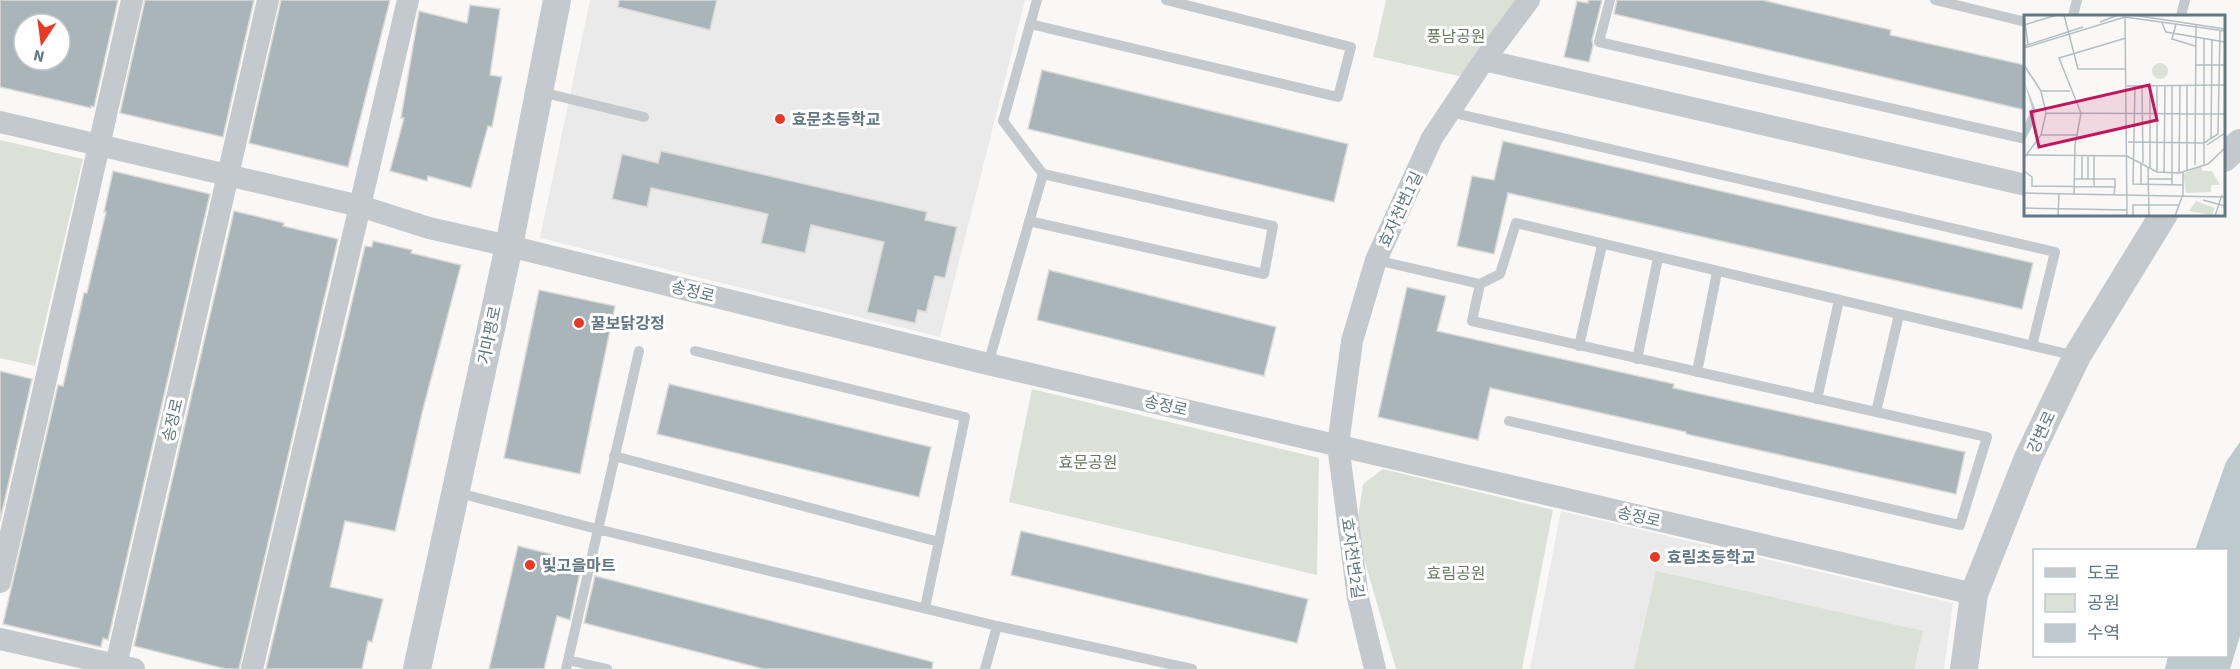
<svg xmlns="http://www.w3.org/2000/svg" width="2240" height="669" font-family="'Source Sans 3','Noto Sans KR',sans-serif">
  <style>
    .built { fill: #e9eae9 }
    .green { fill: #dbe1d7 }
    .water { fill: #bccacd }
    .building { fill: #aab5b9; stroke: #dadad8; stroke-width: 1.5; fill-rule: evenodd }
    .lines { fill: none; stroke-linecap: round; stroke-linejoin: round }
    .service { stroke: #c3c9cc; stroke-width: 10 }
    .minor { stroke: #c3c9cc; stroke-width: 22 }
    .tertiary { stroke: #c3c9cc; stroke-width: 28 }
    .poi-dot { fill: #eb3824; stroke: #fff; stroke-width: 2 }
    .labels { text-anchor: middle; stroke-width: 6; stroke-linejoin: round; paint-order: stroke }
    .park-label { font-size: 16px; fill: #697a61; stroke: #fff }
    .poi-label { font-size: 16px; font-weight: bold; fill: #627882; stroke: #fff; text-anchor: start }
    .street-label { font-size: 16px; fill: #627882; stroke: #fff }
    .inset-road { fill: none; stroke: #b4bdc1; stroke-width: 1.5 }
    .view { fill: #c2185b; fill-opacity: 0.15; stroke: #c2185b; stroke-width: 3 }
    .inset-edge { fill: none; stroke: #627882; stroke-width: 3 }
  </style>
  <rect width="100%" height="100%" fill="#f9f8f6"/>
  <path class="built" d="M 590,0 L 1025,0 L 940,337 L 540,238 Z
    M 1561,511 L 1953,603 L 1944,669 L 1530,669 Z"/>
  <path class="green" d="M 1386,0 L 1529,0 L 1472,79 L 1373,57 Z
    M 0,140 L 83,159 L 35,366 L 0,358 Z
    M 1032,389 L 1319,458 L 1317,575 L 1009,502 Z
    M 1383,469 L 1553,510 L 1522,669 L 1396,669 L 1356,531 L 1363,484 Z
    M 1656,571 L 1923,631 L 1914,669 L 1634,669 Z"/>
  <path class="water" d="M 2240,442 L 2240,636 L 2230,669 L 2165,669 L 2168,656 L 2226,656 L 2226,550 L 2195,550 L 2226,462 Z"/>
  <path class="building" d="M 0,0 L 118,0 L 94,107 L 91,106 L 91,108 L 0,87 ZM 24,24 L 60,24 L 60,60 L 24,60 Z
    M 145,0 L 254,0 L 223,137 L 120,113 Z
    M 281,0 L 390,0 L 348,167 L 249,143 Z
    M 619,0 L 717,0 L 710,30 L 618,7 Z
    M 1588,0 L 1602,0 L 1592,40 L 1593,46 L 1589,62 L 1564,57 L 1577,1 L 1588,3 Z
    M 1617,0 L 1762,0 L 1891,30 L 1890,35 L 2025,65 L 2025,110 L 1614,14 Z
    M 470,5 L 500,9 L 490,75 L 502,77 L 492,127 L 488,126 L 471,188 L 428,176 L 427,181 L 390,171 L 404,118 L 401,118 L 419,11 L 467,23 Z
    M 1042,70 L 1348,144 L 1334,202 L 1028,129 Z
    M 1503,141 L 2033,263 L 2022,309 L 1508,193 L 1494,254 L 1457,246 L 1472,176 L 1494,180 Z
    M 661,151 L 927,212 L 925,220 L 957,227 L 945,278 L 935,276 L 926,312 L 918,310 L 915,323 L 867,312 L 884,242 L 811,225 L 805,253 L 761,243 L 768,214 L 651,188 L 647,207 L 612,199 L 622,154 L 658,163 Z
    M 113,171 L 210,194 L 108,640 L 103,638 L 101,647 L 3,624 L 58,385 L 63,386 L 84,293 L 87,293 L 106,212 L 104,212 Z
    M 234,211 L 284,223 L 283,226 L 338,239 L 239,669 L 226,669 L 134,646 Z
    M 373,241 L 412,250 L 411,253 L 461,265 L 422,413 L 395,531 L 345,521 L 330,587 L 383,599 L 372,642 L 368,641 L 362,669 L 266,669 L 365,246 L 372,247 Z
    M 1049,270 L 1276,327 L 1264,376 L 1037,320 Z
    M 1407,287 L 1446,296 L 1437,331 L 1674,384 L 1673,388 L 1965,452 L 1956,494 L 1686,434 L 1686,432 L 1490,388 L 1478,440 L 1378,417 Z
    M 539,290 L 615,306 L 580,474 L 504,458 Z
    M 0,371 L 32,379 L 0,521 Z
    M 669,384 L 931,447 L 919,497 L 657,434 Z
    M 1021,531 L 1308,599 L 1297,643 L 1011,575 Z
    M 518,546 L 571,559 L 568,569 L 580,572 L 570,620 L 557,616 L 544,669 L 489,669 Z
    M 595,576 L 933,662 L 932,669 L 764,669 L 584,623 Z"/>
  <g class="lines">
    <path class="service" d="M 1610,0 L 1599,42 L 2026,139
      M 1935,0 L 2026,22
      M 2073,16 L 2077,0
      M 2181,16 L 2185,0
      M 1030,24 L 1338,97 L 1351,47 L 1166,0
      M 541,92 L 644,117
      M 1450,112 L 2055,252 L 2032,346
      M 1029,221 L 1264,274 L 1273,226 L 1043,174
      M 1376,260 L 1480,284 L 1500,274 L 1516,223 L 2076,356
      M 1480,284 L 1472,321 L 1987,437 L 1960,525 L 1509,421
      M 1579,346 L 1602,245
      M 695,351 L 965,417 L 925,608
      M 1637,359 L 1658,258
      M 988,364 L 1043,174 L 1003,121 L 1037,0
      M 1697,372 L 1717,272
      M 1817,399 L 1839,300
      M 1876,412 L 1899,315
      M 614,456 L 939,542
      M 455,492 L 597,529 L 997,626 L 985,669
      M 997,626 L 1192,669
      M 568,660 L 607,669
      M 566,669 L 639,351"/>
    <path class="minor" d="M 1484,60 L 2026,185
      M 0,122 L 360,206 L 429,228 L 509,246 L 988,364 L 1974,594
      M 0,582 L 132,0
      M 0,639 L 134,669
      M 116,665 L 268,0
      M 252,669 L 408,0
      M 1375,669 L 1358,598 L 1338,445 L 1352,341 L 1376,260 L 1432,138 L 1484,60 L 1529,0"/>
    <path class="tertiary" d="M 2224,158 L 2240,143
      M 417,669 L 509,246 L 557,0
      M 1964,669 L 1974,594 L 2028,458 L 2077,356 L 2164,214"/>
  </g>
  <g class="poi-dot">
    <circle cx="780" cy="119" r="6"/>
    <circle cx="579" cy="323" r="6"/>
    <circle cx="1655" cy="557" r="6"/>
    <circle cx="530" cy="565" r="6"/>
  </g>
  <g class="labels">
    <g class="park-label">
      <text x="1456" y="42">풍남공원</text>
      <text x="1088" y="468">효문공원</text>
      <text x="1456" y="579">효림공원</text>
    </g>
    <g class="poi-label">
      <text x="792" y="125">효문초등학교</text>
      <text x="591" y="329">꿀보닭강정</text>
      <text x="1667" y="563">효림초등학교</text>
      <text x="542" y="571">빛고을마트</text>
    </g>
    <g class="street-label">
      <text transform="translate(1400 209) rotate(-65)" y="6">효자천변1길</text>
      <text transform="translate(693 291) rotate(14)" y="6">송정로</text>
      <text transform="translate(489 335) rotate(-78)" y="6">거마평로</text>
      <text transform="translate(1166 405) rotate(13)" y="6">송정로</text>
      <text transform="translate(172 420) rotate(-77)" y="6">송정로</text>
      <text transform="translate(2041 432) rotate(-65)" y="6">강변로</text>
      <text transform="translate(1639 516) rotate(13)" y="6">송정로</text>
      <text transform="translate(1353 558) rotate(82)" y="6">효자천변2길</text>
    </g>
  </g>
  <g transform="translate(2024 15)">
    <rect width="201" height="201" fill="#f9f8f6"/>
    <path d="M128 56a8 8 0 1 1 16 0a8 8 0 1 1-16 0ZM 178,150 L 178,156 L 188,156 L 196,170 L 187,170 L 187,177 L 162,178 L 159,159 ZM 172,186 L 191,193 L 188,200 L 165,196 Z" fill="#dbe1d7"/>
    <path d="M 0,66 L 11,93 L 10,108 L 0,127 L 0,111 L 8,93 Z" fill="#bccacd"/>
    <path class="inset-road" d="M 0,0 L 4,29M 40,0 L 54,54 L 102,54M 109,0 L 201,14M 101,2 L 103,201M 76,7 L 94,0M 138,8 L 142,17 L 201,27M 152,9 L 148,24 L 171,31M 0,10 L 33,0M 180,24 L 180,149M 0,31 L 59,12M 0,33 L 101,2 L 201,16M 0,50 L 17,76 L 22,98 L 17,120 L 0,143M 172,50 L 201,50M 103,71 L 201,70M 111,71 L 109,169 L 159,170M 118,71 L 119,148M 126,71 L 126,153M 133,71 L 133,156M 148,71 L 148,170M 17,76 L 46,76M 22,98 L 201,99M 17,120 L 54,120M 187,123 L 188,25M 104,127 L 180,128 L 194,119 L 196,16M 183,130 L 201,118M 2,140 L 103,141 L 133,157 L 155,158 L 184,149 L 201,133M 117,148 L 117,170M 171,150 L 172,10M 124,153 L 125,201M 163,155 L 163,71M 0,156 L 8,162 L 8,172M 140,158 L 141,71M 155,158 L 156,71M 50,164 L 91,164 L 91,172M 58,164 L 58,140M 64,164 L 64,140M 125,164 L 148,164M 8,171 L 91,172 L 90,179M 70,171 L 70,140M 0,178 L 201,182M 50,179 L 51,130 L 57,98 L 35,43 L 102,23M 179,185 L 201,191M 0,193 L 103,195M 34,201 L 35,179M 109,201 L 109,190 L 154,190M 151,201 L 159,179 L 159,157M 191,201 L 198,180"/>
    <path class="view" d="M 125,70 L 133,105 L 15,132 L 7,97 Z"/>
    <rect width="201" height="201" class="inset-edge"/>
  </g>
  <rect x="2033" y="549" width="195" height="108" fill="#ffffff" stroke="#c0c9cd" stroke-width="1.5"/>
  <rect x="2045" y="568" width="30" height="9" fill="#c3c9cc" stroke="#c0c9cd" stroke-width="1.5"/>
  <text x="2087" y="579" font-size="18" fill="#627882">도로</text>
  <rect x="2045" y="594" width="30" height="18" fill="#dbe1d7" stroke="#c0c9cd" stroke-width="1.5"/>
  <text x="2087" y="609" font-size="18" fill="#627882">공원</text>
  <rect x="2045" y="624" width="30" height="18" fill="#bccacd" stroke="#c0c9cd" stroke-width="1.5"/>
  <text x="2087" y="639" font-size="18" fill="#627882">수역</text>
  <g transform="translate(42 42) rotate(193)"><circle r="28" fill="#ffffff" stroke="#c0c9cd" stroke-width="1.5"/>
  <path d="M0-4.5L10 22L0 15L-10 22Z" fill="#eb3824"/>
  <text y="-9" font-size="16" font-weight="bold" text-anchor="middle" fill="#627882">N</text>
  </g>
</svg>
